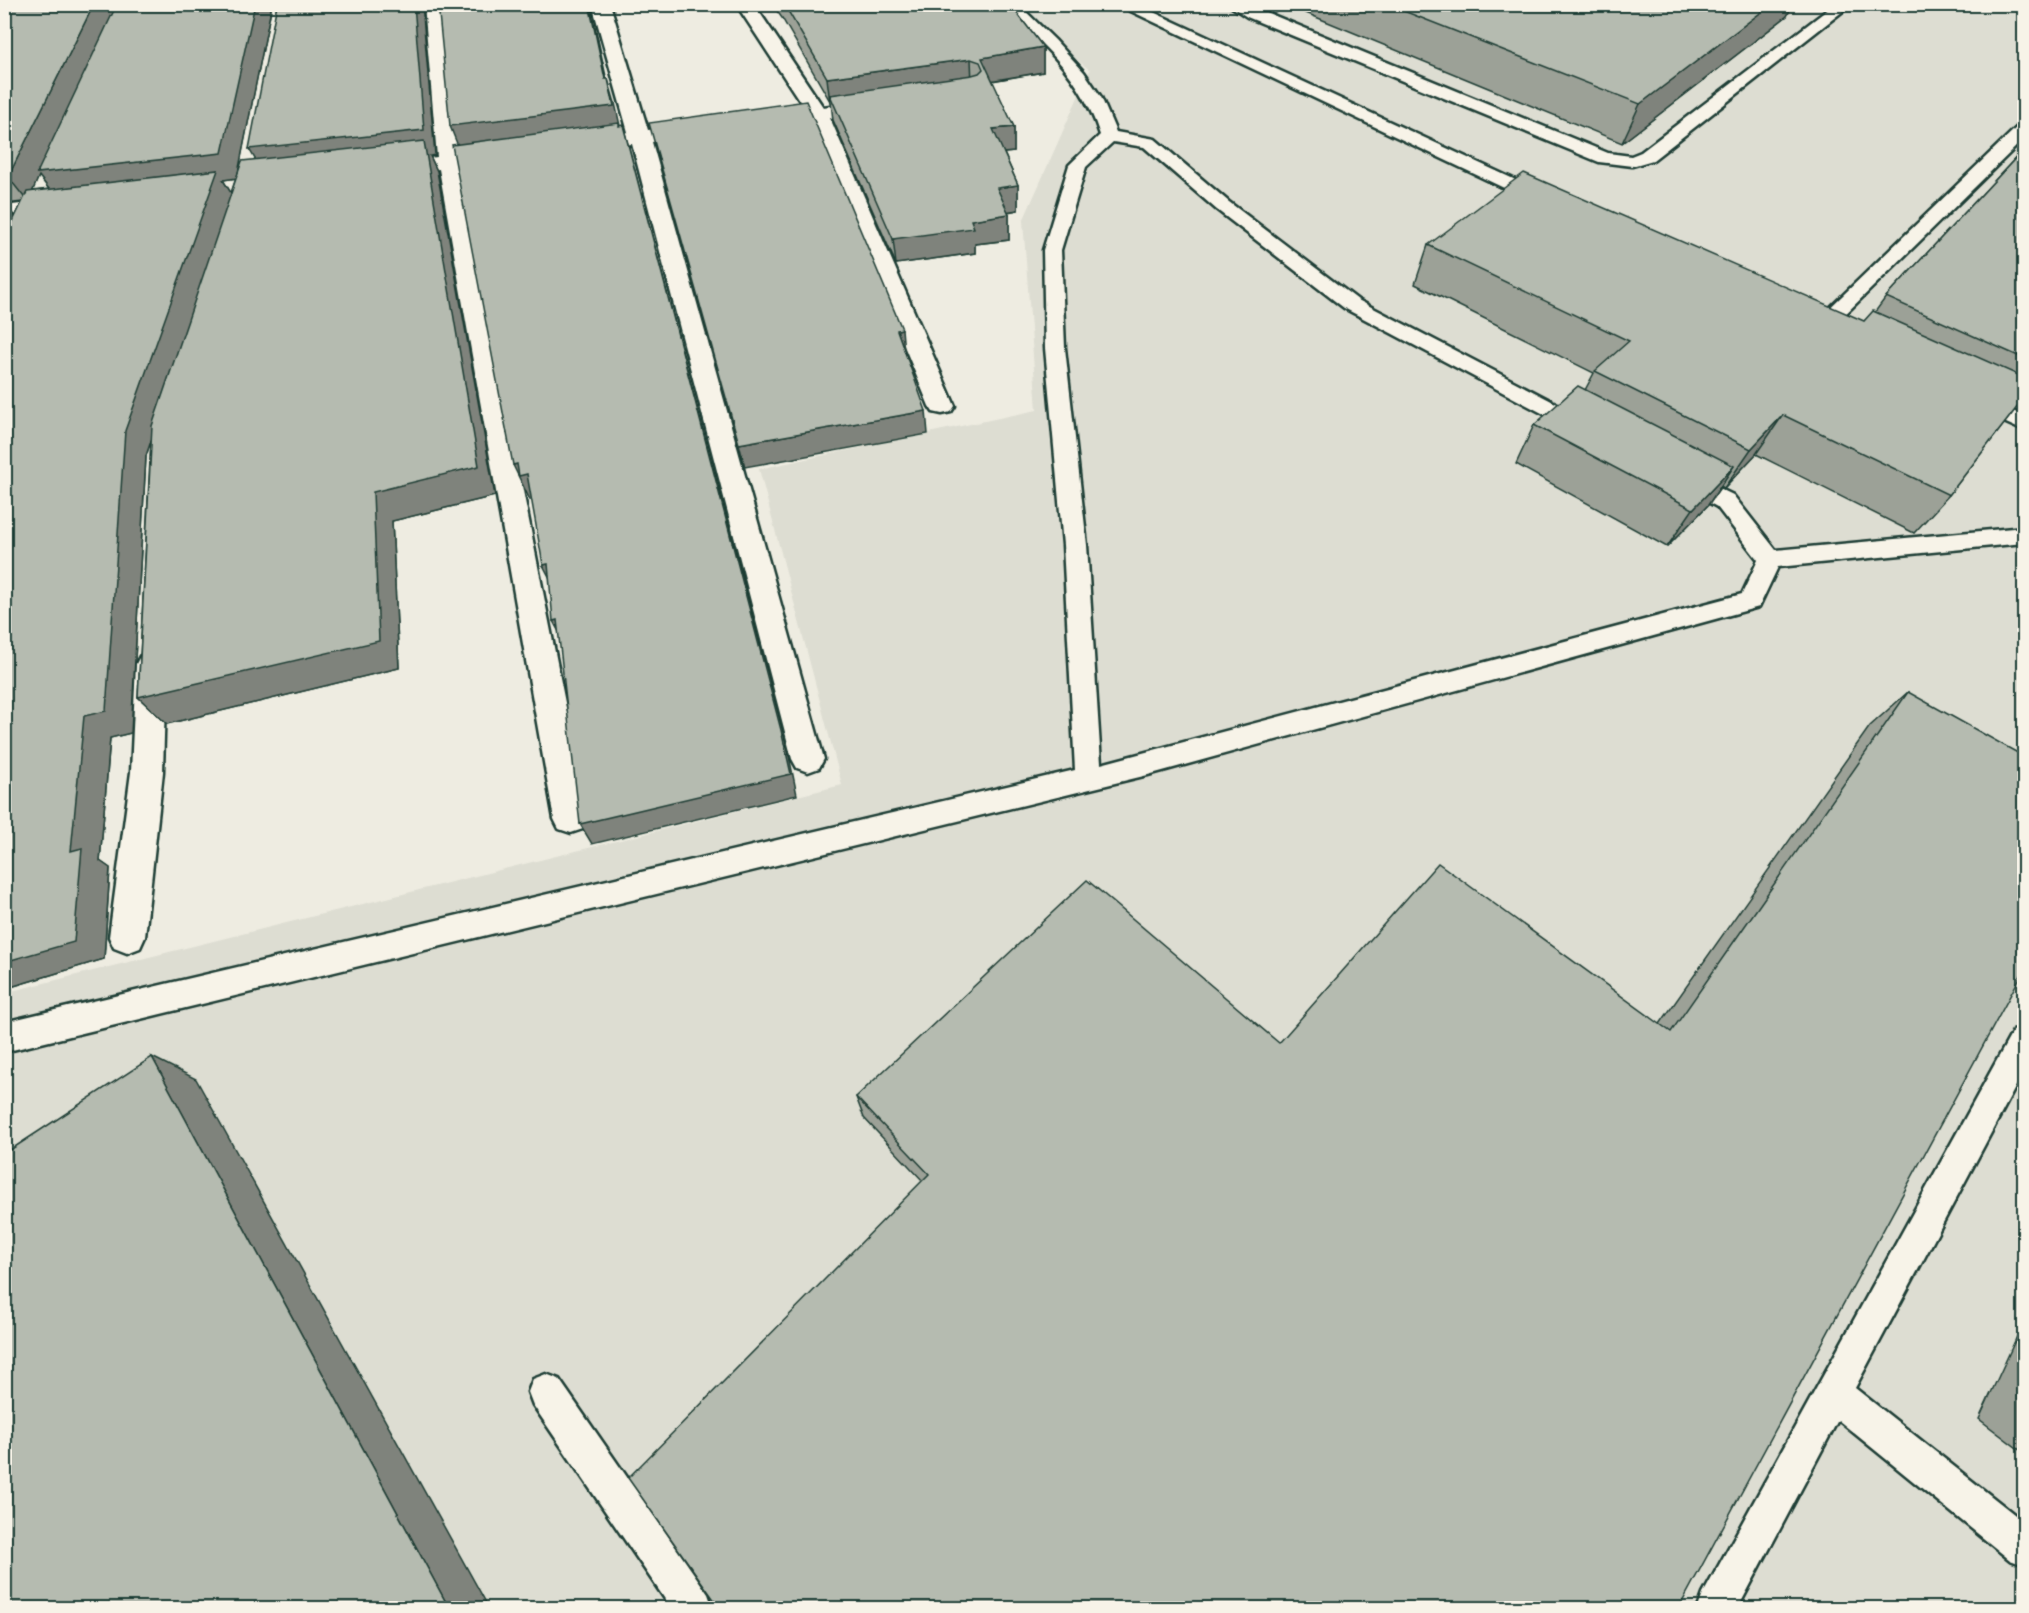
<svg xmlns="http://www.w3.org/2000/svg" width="2029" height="1613" font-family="'Shantell Sans',sans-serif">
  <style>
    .built { fill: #ddddd2 }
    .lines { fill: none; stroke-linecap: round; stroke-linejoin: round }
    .service-casing { stroke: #1f3d34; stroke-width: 5 }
    .minor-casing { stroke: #1f3d34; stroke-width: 5 }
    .service { fill: #f7f3e8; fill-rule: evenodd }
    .minor { fill: #f7f3e8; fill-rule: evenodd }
    .wall { fill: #9ca197; stroke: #1f3d34; stroke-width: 1.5; fill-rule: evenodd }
    .shaded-wall { fill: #7f837b; stroke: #1f3d34; stroke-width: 1.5 }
    .building { fill: #b5bbb0; stroke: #1f3d34; stroke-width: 1.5 }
  </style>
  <rect width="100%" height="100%" fill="#eeece1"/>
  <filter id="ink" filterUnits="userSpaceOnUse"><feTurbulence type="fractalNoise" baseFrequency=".0167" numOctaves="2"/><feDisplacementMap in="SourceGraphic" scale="12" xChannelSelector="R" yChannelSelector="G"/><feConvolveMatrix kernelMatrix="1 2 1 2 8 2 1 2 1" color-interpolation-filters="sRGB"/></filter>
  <g filter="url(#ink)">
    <path class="built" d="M 1006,5 L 2024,5 L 2024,1608 L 5,1608 L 4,993 L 842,785 L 759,469 L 1037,410 L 1023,221 L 1090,70 Z"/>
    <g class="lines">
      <defs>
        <path id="service" d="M 1003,4 L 1018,4 L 1055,40 L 1084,72 L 1101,97 L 1116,132 L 1155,139 L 1229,202 L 1358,300 L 1590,421 L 1594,426 L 1590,431 L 1583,433 L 1576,431 L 1344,308 L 1217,210 L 1144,147 L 1113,142 L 1086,167 L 1061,250 L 1065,348 L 1087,545 L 1101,764 L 1742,594 L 1758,560 L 1717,507 L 1675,484 L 1672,479 L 1675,474 L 1683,471 L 1733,495 L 1776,550 L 2024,527 L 2024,543 L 1778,567 L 1759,607 L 1148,775 L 4,1052 L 4,1022 L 1075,770 L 1063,545 L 1045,348 L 1043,250 L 1069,165 L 1100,135 C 1089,101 1071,73 1046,48 C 1031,33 1015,22 1003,4 Z
          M 1116,4 L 1136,4 L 1550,196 L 1553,200 L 1550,204 L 1538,204 Z
          M 1227,4 L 1246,4 L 1608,153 L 1631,156 L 1641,152 L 1835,4 L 1852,4 L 1653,160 L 1632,166 L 1599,162 L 1247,17 Z
          M 2024,125 L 2024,139 L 1826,333 L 1812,333 L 1809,329 L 1812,325 L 2018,126 Z
          M 1975,394 L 2024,416 L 2024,431 L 1968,406 L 1965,401 L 1968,396 Z
          M 2024,1026 L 2024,1071 L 1855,1388 L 2024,1522 L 2024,1565 L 2010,1560 L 1838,1420 L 1738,1608 L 1698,1608 L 1703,1594 L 2013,1031 Z
          M 546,1374 L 559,1379 L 708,1594 L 713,1608 L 671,1608 L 533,1405 L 528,1392 L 533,1379 Z"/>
        <path id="minor" d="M 424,4 L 442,4 L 458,154 L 500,149 L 507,151 L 510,155 L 507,159 L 459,167 L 588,819 L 583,829 L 571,833 L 559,829 L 554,819 L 439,169 L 391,175 L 384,173 L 380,169 L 384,165 L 391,163 L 437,157 Z
          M 592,4 L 610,4 L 648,130 L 697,124 L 704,126 L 707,130 L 704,134 L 697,136 L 652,142 L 824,759 L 819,768 L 808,772 L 797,768 L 792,759 L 632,144 L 584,150 L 577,148 L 574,144 L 577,140 L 628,132 Z
          M 736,4 L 754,4 L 823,107 L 875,100 L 882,102 L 885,106 L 882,110 L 875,112 L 830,118 L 955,406 L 951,412 L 942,414 L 933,412 L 929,406 L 811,121 L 769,126 L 762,124 L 759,120 L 762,116 L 805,109 Z
          M 62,199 L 70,201 L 73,206 L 70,211 L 4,220 L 4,206 Z
          M 151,652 L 162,656 L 166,664 L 163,772 L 145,937 L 140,948 L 127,953 L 114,948 L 109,937 L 131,772 L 136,664 L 140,656 Z"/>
      </defs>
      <use href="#service" class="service-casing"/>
      <use href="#minor" class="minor-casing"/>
      <use href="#service" class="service"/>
      <use href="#minor" class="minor"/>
    </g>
    <path class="wall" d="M 4,4 L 272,4 L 238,172 L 255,160 L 277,4 L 422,4 L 435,155 L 430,156 L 437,171 L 495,496 L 392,521 L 399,668 L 167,724 L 138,697 L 151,440 L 146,456 L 131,733 L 110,738 L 100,861 L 110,868 L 104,959 L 4,989 ZM 39,176 L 49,189 L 32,191 ZM 236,178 L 231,193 L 223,180 ZM 23,202 L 15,217 L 5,204 Z
      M 772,4 L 1010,4 L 1043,47 L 1043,72 L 992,81 L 1014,127 L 1014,152 L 1004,153 L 1018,185 L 1018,210 L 1008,212 L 1009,214 L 1009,240 L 975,244 L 975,253 L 896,264 L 833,120 L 831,103 L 782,18 Z
      M 1284,4 L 1793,4 L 1787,16 L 1622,143 Z
      M 2025,148 L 2025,397 L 1949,495 L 1914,533 L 1756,454 L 1724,488 L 1721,486 L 1708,505 L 1667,547 L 1516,464 L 1534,425 L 1585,390 L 1594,373 L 1415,284 L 1428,245 L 1864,321 L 1875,312 L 1886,297 Z
      M 1908,692 L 2025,968 L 923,1181 L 864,1118 L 856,1097 L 1279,1043 L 1660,1024 L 1870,726 Z
      M 2025,1319 L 2025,1454 L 1979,1419 Z"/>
    <path class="shaded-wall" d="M 94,4 L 272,4 L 237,178 L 223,180 L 233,196 L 146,456 L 131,733 L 110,738 L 100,861 L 110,868 L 104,959 L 4,989 L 4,962 L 71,851 L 56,198 L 39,176 L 28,202 L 8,177 Z
      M 414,4 L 422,4 L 435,155 L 430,156 L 437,171 L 495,496 L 392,521 L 399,668 L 167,724 L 138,697 L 264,174 L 249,149 Z
      M 589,4 L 595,26 L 612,104 L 605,79 Z
      M 1772,4 L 1793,4 L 1787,16 L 1622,143 L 1640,104 Z
      M 1043,47 L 1043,72 L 984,82 L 982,58 Z
      M 971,59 L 972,84 L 830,95 L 831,103 L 830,103 L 827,78 Z
      M 608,79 L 615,103 L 621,130 L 460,151 L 450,126 Z
      M 623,125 L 788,751 L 797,795 L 592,844 L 580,824 Z
      M 1014,127 L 1014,152 L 993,154 L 993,129 Z
      M 1018,185 L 1018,210 L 998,213 L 997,188 Z
      M 4,203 L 18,221 L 4,248 Z
      M 1009,214 L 1009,240 L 975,244 L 975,253 L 896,264 L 893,239 L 971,220 Z
      M 902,329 L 904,352 L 897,330 Z
      M 926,411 L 928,434 L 745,467 L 739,444 Z
      M 1783,415 L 1756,454 L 1724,488 L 1751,449 Z
      M 517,464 L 527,474 L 538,498 L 530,500 L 513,465 Z
      M 1734,466 L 1708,505 L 1667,547 L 1693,509 Z
      M 548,564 L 555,588 L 543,565 Z
      M 557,620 L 565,643 L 553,621 Z
      M 152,1057 L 196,1079 L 489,1608 L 449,1608 Z"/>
    <path class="building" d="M 4,4 L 94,4 L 8,177 L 4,177 Z
      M 117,4 L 255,4 L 222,153 L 37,173 Z
      M 277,4 L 414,4 L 424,130 L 249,149 Z
      M 438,4 L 589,4 L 605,79 L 608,79 L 614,106 L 450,126 Z
      M 784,4 L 1010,4 L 1043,47 L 982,58 L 1014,127 L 993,129 L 1018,185 L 997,188 L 1009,214 L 971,220 L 974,228 L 893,239 L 830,95 L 972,75 L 979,73 L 983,69 L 980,62 L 971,59 L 827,78 Z
      M 1386,4 L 1772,4 L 1640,104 Z
      M 806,101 L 902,329 L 897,330 L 926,411 L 739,444 L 649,123 Z
      M 619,123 L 619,126 L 623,125 L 781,730 L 791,774 L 580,824 L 557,620 L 553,621 L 548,564 L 543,565 L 527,474 L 519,476 L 517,464 L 513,465 L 452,145 Z
      M 424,141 L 479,466 L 373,492 L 379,641 L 138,697 L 152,426 L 242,161 Z
      M 2025,148 L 2025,359 L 1886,297 Z
      M 218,170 L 125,431 L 106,711 L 84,716 L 71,851 L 82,848 L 74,942 L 4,962 L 4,240 L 27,192 Z
      M 1524,173 L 1864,321 L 1873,311 L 2025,378 L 2025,397 L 1949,495 L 1783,415 L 1751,449 L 1595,371 L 1629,341 L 1428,245 Z
      M 1578,386 L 1734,466 L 1693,509 L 1534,425 Z
      M 1908,692 L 2025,757 L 2025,968 L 1679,1608 L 720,1608 L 628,1478 L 929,1174 L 856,1097 L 1087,880 L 1279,1043 L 1438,863 L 1671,1032 Z
      M 152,1057 L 449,1608 L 4,1608 L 4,1154 Z"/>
  </g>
  <rect width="2029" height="1613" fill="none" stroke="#f7f3e8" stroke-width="24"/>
  <rect x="12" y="12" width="2005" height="1589" fill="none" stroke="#1f3d34" stroke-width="2" filter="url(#ink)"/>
</svg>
